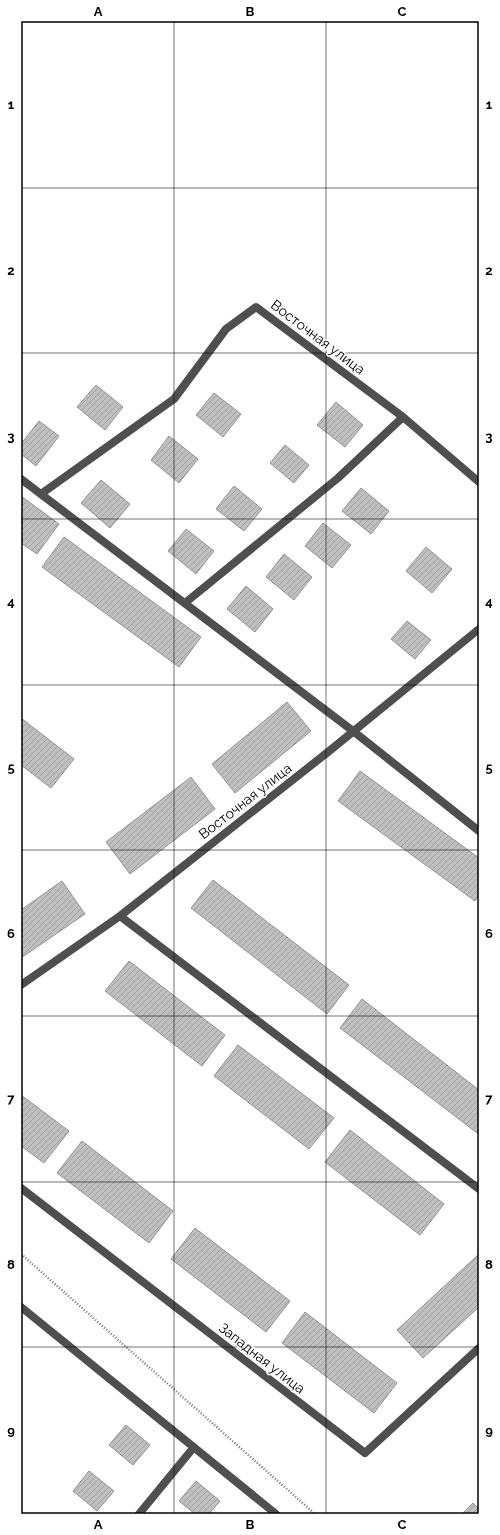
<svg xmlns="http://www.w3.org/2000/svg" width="500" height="1535" font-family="Raleway,sans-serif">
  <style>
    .building { fill: url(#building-hatch); stroke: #939393 }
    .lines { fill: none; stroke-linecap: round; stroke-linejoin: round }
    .path { stroke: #717171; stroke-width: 2.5; stroke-dasharray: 1 2; stroke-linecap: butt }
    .street { stroke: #4f4f4f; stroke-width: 8 }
    .grid { fill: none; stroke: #000; stroke-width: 1; stroke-opacity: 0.55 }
    .labels { text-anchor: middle; stroke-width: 3.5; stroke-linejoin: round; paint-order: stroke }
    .street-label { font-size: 14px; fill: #000; stroke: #fff }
    .neatline { fill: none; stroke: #000; stroke-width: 1.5 }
    .grid-label { font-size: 13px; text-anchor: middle; font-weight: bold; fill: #000 }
  </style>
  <defs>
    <pattern id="building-hatch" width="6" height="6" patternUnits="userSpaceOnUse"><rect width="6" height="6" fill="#bfbfbf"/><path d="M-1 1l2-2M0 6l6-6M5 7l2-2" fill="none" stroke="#a2a2a2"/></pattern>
  </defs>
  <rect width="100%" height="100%" fill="#fff"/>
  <path class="building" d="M 96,385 L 123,407 L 105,430 L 77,407 Z
    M 214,393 L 241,414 L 223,437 L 196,415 Z
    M 336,402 L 363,425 L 345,447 L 317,425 Z
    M 39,421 L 59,436 L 36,466 L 21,454 L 21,444 Z
    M 169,436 L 198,459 L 179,483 L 151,460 Z
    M 285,445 L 309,465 L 294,483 L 270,463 Z
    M 101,480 L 130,504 L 110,528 L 81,503 Z
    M 234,486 L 262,509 L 244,531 L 216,509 Z
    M 361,488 L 389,511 L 371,534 L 342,511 Z
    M 21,496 L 59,524 L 37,554 L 21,543 Z
    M 323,523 L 351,545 L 332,568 L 305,546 Z
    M 186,529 L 214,551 L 196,574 L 168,551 Z
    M 64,537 L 201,637 L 179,667 L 42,567 Z
    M 426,547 L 452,569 L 432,593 L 406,571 Z
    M 284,554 L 312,577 L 294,600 L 266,577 Z
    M 246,586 L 273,609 L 255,632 L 227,609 Z
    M 407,621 L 431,640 L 415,659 L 391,639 Z
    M 287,702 L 311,731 L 235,793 L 212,764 Z
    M 21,718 L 74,759 L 51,788 L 21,765 Z
    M 360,771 L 479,858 L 479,895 L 475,901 L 338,801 Z
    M 191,777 L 215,809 L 130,874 L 106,842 Z
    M 213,880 L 349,985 L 327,1014 L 191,908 Z
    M 62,881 L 85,914 L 21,958 L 21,910 Z
    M 129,961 L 225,1035 L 202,1066 L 105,991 Z
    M 362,999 L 479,1090 L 479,1130 L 477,1133 L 340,1028 Z
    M 238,1045 L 334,1118 L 309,1149 L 214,1076 Z
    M 21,1095 L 69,1131 L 44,1163 L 21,1146 Z
    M 350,1130 L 444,1204 L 420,1235 L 325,1162 Z
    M 82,1141 L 173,1211 L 149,1243 L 57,1173 Z
    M 195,1228 L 290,1301 L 266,1332 L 171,1259 Z
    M 479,1254 L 479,1307 L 423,1358 L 397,1330 Z
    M 305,1312 L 397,1383 L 374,1413 L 282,1343 Z
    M 126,1425 L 150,1445 L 133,1465 L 109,1445 Z
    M 89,1471 L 114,1491 L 97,1511 L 73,1491 Z
    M 196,1481 L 220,1501 L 209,1514 L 195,1514 L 179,1501 Z
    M 473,1503 L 479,1509 L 479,1514 L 462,1514 Z"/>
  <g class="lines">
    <path class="path" d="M 21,1254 L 315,1514"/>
    <path class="street" d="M 21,479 L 353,731 L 479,831
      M 41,494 L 174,399 L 226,329 L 256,307 L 403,417
      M 185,603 L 338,478 L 403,417 L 479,482
      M 120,916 L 479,1189
      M 21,985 L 120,916 L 328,752 L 479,629
      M 21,1188 L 365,1453 L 479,1348
      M 21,1307 L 276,1514
      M 139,1514 L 194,1447"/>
  </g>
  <path class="grid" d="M 174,21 L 174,1514M 326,21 L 326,1514M 21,188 L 479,188M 21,353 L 479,353M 21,519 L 479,519M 21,685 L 479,685M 21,850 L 479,850M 21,1016 L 479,1016M 21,1182 L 479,1182M 21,1347 L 479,1347"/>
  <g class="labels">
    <g class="street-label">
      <text transform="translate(318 337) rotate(37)" y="5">Восточная улица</text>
      <text transform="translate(245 801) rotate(-38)" y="5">Восточная улица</text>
      <text transform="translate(262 1358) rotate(38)" y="5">Западная улица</text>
    </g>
  </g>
  <rect width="500" height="1535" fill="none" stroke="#ffffff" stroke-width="44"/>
  <rect x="22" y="22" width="456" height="1491" class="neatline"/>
  <g class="grid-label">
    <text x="98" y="16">A</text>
    <text x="250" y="16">B</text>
    <text x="402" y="16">C</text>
    <text x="11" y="109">1</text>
    <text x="489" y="109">1</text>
    <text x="11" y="275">2</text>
    <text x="489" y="275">2</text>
    <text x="11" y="441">3</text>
    <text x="489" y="441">3</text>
    <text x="11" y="606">4</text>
    <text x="489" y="606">4</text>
    <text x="11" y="772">5</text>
    <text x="489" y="772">5</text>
    <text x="11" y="938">6</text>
    <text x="489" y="938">6</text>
    <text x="11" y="1103">7</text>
    <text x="489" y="1103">7</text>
    <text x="11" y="1269">8</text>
    <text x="489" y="1269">8</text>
    <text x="11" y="1435">9</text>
    <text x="489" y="1435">9</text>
    <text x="98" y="1529">A</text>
    <text x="250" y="1529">B</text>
    <text x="402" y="1529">C</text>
  </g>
</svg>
